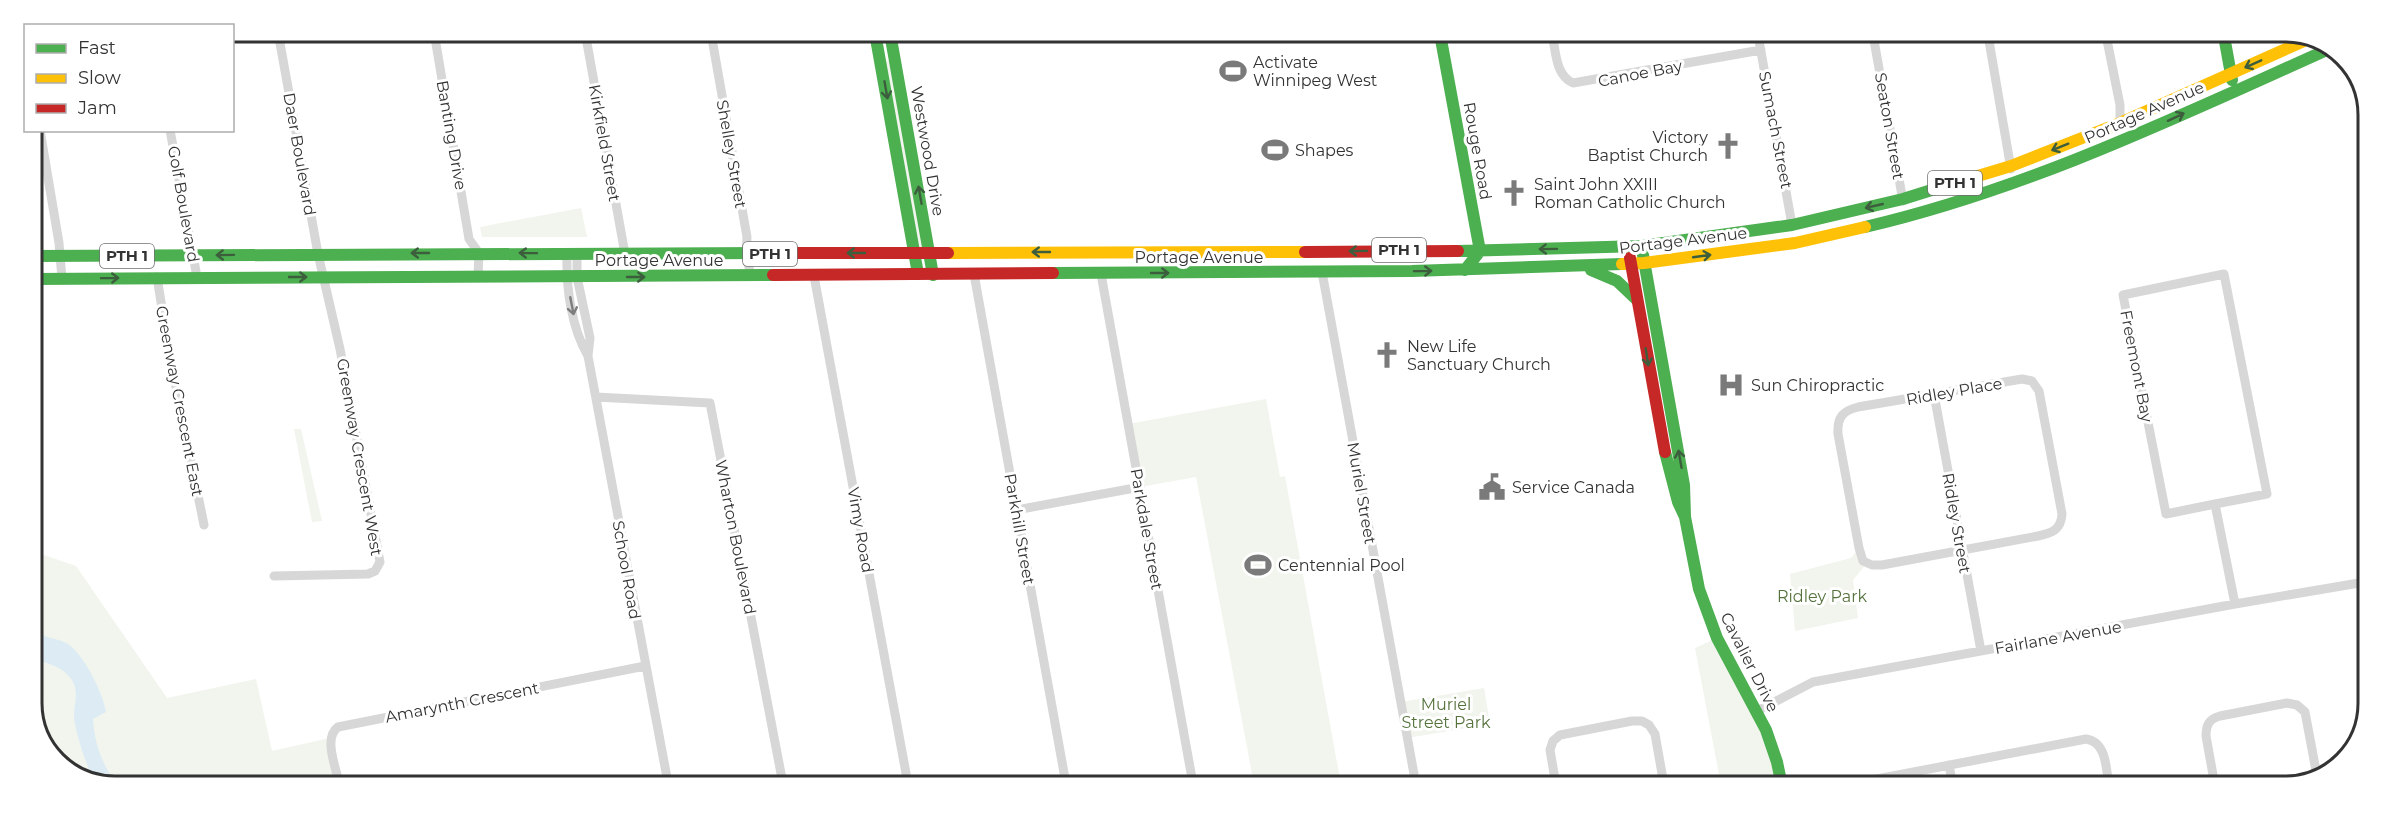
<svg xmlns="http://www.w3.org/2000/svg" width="2400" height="818" font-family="Montserrat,sans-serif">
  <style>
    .green { fill: #f1f5ed }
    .water { fill: #dcebf4 }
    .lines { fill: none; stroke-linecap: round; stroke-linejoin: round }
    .street { stroke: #d7d7d7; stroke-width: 9 }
    .fast { stroke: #4caf50; stroke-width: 12 }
    .slow { stroke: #ffc107; stroke-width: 12 }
    .jam { stroke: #c62828; stroke-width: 12 }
    .oneway { stroke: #3c5e3d }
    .oneway2 { stroke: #7d7d7d }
    .labels { text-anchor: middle; stroke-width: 6; stroke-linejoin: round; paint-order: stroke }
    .shield { fill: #fff; stroke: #707070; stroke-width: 1.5 }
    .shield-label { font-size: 15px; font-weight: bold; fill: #333 }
    .poi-label { font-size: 16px; fill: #333; stroke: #fff; text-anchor: start }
    .street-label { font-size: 16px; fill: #333; stroke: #fff }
    .park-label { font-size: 16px; fill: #55723c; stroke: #fff }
    .rim { fill: none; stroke: #333; stroke-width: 3 }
  </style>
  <rect width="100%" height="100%" fill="#fff"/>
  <path class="green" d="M 895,60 L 930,253 L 915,253 L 881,61 Z
    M 581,208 L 587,237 L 482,237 L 480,227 Z
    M 1266,399 L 1280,477 L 1285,476 L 1341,785 L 1254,784 L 1196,477 L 1140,487 L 1128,424 Z
    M 294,429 L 301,429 L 322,521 L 312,522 Z
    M 1859,548 L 1867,563 L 1853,580 L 1858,618 L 1795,631 L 1790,574 L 1851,558 Z
    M 32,551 L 76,566 L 167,698 L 256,679 L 272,751 L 330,738 L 339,783 L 89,782 L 49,754 L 32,708 Z
    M 1717,638 L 1757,711 L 1782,786 L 1721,785 L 1695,648 Z
    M 1484,688 L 1490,724 L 1407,738 L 1401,702 Z"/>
  <path class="water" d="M 32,628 C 40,638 54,637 66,643 C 83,652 103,693 106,712 L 93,719 C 94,742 102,764 115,782 L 95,782 C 87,768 75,732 74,716 C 74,708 76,701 76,693 C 74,669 50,664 32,658 Z"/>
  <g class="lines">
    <path class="street" d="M 434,32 L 469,239 L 479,253 L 478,276
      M 585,32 L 625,254
      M 711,33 L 747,237 L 746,254 L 751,276
      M 1552,34 C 1556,51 1555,75 1573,83 L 1761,50
      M 1758,35 L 1792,225
      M 1873,35 L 1903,201
      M 1988,35 L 2011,169
      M 2106,35 L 2120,105 L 2120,125
      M 40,130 L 59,243 L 62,279
      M 170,130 L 197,277
      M 567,254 C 566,287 571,327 588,356
      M 577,254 L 577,277 L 590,338 L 588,356 L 668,783
      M 1322,272 L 1416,785
      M 974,274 L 1066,784
      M 1101,274 L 1193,784
      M 814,276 L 908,784
      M 157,277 L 169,352 L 204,525
      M 2022,379 L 2032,381 L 2039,391 L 2062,514 C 2061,530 2052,533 2038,536 L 1882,565 L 1872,565 L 1863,561 L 1859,548 L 1838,434 C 1837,418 1842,411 1858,407 Z
      M 1934,394 L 1981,651
      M 596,397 L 710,403 L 783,784
      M 2215,504 L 2166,514 L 2123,295 L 2224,274 L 2267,494 L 2215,504 L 2235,604
      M 1016,510 L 1140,487
      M 274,576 L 368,574 L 375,571 L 380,562 L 340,349 L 318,254 L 278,32
      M 1757,711 L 1813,682 L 2235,604 L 2365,582
      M 1949,765 L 1953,786
      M 339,783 C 336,767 323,738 338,727 L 645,666
      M 1556,785 L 1550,750 L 1553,741 L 1560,735 L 1632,721 L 1642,721 L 1649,725 L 1655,734 L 1664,785
      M 1840,786 L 2086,739 C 2107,742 2106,769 2109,786
      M 2215,786 L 2206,736 C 2206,725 2209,719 2220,716 L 2287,703 L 2297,705 L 2305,712 L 2317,776"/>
    <path class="fast" d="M 875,33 L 918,274
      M 890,33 L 933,275
      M 1440,34 L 1480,251 L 1465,270
      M 2224,36 L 2232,80
      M 1865,227 C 2028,189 2177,117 2329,49
      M 1458,251 L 1642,246 L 1792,225 L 1903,199 L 1938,188
      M 1643,255 L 1684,485 L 1685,516
      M 32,256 L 795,253
      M 1591,270 L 1617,281 L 1637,300
      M 1053,273 L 1412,271 L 1622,264
      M 32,279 L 773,275
      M 1665,452 L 1678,502 L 1685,517 L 1699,589 L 1717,638 L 1766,730 L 1777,762 L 1782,786"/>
    <path class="slow" d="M 1938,188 L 2011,166 L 2120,123 L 2313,37
      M 948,253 L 1305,252
      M 1622,264 L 1644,263 L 1795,243 L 1865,227"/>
    <path class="jam" d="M 1305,252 L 1458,251
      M 795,253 L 948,253
      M 1630,258 L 1665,452
      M 773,275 L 1053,273"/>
  </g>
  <defs><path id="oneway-shaft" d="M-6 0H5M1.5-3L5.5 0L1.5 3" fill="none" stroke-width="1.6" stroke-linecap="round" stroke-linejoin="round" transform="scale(1.5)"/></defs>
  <g class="oneway">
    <use href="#oneway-shaft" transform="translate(2253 64) rotate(156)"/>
    <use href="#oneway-shaft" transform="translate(886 90) rotate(80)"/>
    <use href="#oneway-shaft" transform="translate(2176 117) rotate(-25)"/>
    <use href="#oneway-shaft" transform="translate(2060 147) rotate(158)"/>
    <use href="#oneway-shaft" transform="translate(920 195) rotate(-100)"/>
    <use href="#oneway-shaft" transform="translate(1874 206) rotate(167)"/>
    <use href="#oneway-shaft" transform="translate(1548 249) rotate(179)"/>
    <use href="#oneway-shaft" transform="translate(1358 251) rotate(179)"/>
    <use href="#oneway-shaft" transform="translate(1041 252) rotate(180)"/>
    <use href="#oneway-shaft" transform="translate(420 253) rotate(180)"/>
    <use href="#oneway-shaft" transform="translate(528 253) rotate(-179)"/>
    <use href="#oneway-shaft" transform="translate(856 253) rotate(180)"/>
    <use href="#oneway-shaft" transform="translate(225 255) rotate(179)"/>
    <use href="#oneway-shaft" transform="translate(1702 256) rotate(-8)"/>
    <use href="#oneway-shaft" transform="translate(1423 271) rotate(-1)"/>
    <use href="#oneway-shaft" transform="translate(1160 273)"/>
    <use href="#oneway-shaft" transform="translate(298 277)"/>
    <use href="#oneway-shaft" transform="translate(636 277)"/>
    <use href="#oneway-shaft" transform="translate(110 278) rotate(-1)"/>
    <use href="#oneway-shaft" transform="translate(1647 357) rotate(81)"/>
    <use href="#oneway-shaft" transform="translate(1680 459) rotate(-100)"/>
  </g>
  <use class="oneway2" href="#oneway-shaft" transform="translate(572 306) rotate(79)"/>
  <defs>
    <symbol id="stadium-bare" viewBox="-9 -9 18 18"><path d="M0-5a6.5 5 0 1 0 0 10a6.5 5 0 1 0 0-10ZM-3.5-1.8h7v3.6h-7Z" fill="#7a7a7a" stroke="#fff" stroke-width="2.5" paint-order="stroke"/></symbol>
    <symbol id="church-bare" viewBox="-9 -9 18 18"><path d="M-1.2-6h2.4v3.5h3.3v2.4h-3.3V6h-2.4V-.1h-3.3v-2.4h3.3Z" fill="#7a7a7a" stroke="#fff" stroke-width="2.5" paint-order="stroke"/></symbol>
    <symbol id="hospital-bare" viewBox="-9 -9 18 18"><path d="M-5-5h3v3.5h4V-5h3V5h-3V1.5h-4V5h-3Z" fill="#7a7a7a" stroke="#fff" stroke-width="2.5" paint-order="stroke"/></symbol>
    <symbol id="civic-bare" viewBox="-9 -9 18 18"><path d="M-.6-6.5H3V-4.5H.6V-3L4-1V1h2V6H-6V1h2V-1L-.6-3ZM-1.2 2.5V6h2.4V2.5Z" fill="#7a7a7a" stroke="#fff" stroke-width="2.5" paint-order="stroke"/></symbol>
  </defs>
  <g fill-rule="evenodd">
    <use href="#stadium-bare" x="1214" y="52" width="38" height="38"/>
    <use href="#church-bare" x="1709" y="127" width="38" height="38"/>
    <use href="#stadium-bare" x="1256" y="131" width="38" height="38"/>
    <use href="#church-bare" x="1495" y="174" width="38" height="38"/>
    <use href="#church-bare" x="1368" y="336" width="38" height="38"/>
    <use href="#hospital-bare" x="1712" y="366" width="38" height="38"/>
    <use href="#civic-bare" x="1473" y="468" width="38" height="38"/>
    <use href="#stadium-bare" x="1239" y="546" width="38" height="38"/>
  </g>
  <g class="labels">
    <g class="shield">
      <rect x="1928" y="171" width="54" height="24" rx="4.5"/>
      <rect x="1372" y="238" width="54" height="24" rx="4.5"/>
      <rect x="743" y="242" width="54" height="24" rx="4.5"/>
      <rect x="100" y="244" width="54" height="24" rx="4.5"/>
    </g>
    <g class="shield-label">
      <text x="1955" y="188">PTH 1</text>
      <text x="1399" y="255">PTH 1</text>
      <text x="770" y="259">PTH 1</text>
      <text x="127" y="261">PTH 1</text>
    </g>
    <g class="poi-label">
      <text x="1253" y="68">Activate<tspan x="1253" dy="18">Winnipeg West</tspan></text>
      <text x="1708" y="143" text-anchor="end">Victory<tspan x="1708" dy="18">Baptist Church</tspan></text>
      <text x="1295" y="156">Shapes</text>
      <text x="1534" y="190">Saint John XXIII<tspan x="1534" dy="18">Roman Catholic Church</tspan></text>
      <text x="1407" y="352">New Life<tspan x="1407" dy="18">Sanctuary Church</tspan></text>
      <text x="1751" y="391">Sun Chiropractic</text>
      <text x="1512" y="493">Service Canada</text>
      <text x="1278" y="571">Centennial Pool</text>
    </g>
    <g class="street-label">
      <text transform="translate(1640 73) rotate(-11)" y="6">Canoe Bay</text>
      <text transform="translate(2144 112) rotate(-24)" y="6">Portage Avenue</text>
      <text transform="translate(1890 126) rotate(80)" y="6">Seaton Street</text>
      <text transform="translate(1776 130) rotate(79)" y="6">Sumach Street</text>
      <text transform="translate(452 135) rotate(80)" y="6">Banting Drive</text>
      <text transform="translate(605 143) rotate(80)" y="6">Kirkfield Street</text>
      <text transform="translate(928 151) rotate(80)" y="6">Westwood Drive</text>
      <text transform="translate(1478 151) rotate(80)" y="6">Rouge Road</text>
      <text transform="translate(300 154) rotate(80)" y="6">Daer Boulevard</text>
      <text transform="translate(732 154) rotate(80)" y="6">Shelley Street</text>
      <text transform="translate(184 204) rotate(80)" y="6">Golf Boulevard</text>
      <text transform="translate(1683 240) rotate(-7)" y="6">Portage Avenue</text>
      <text x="1199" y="263">Portage Avenue</text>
      <text x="659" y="266">Portage Avenue</text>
      <text transform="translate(2137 366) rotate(79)" y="6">Freemont Bay</text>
      <text transform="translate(1954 391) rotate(-10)" y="6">Ridley Place</text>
      <text transform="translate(180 401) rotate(79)" y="6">Greenway Crescent East</text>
      <text transform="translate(360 457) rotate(80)" y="6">Greenway Crescent West</text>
      <text transform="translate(1362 493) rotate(80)" y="6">Muriel Street</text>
      <text transform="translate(1957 523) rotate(80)" y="6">Ridley Street</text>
      <text transform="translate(1020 529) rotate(80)" y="6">Parkhill Street</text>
      <text transform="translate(1147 529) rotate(80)" y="6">Parkdale Street</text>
      <text transform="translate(861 530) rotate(80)" y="6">Vimy Road</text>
      <text transform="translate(736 537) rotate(79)" y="6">Wharton Boulevard</text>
      <text transform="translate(627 570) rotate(80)" y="6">School Road</text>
      <text transform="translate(2058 637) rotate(-10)" y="6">Fairlane Avenue</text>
      <text transform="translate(1750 662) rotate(63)" y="6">Cavalier Drive</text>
      <text transform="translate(462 702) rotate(-11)" y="6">Amarynth Crescent</text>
    </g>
    <g class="park-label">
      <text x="1822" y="602">Ridley Park</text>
      <text x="1446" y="710">Muriel<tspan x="1446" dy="18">Street Park</tspan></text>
    </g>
  </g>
  <path d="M0 0H2400V818H0ZM115 42H2285A73 73 0 0 1 2358 115V703A73 73 0 0 1 2285 776H115A73 73 0 0 1 42 703V115A73 73 0 0 1 115 42Z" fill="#fff" fill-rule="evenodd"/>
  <path class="rim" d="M115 42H2285A73 73 0 0 1 2358 115V703A73 73 0 0 1 2285 776H115A73 73 0 0 1 42 703V115A73 73 0 0 1 115 42Z"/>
  <rect x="24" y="24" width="210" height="108" fill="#ffffff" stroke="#adadad" stroke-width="1.5"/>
  <rect x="36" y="44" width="30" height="9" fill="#4caf50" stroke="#adadad" stroke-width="1.5"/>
  <text x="78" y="54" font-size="18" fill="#333333">Fast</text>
  <rect x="36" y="74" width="30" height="9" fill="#ffc107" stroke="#adadad" stroke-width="1.5"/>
  <text x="78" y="84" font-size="18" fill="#333333">Slow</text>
  <rect x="36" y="104" width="30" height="9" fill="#c62828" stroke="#adadad" stroke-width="1.5"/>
  <text x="78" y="114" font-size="18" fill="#333333">Jam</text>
</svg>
